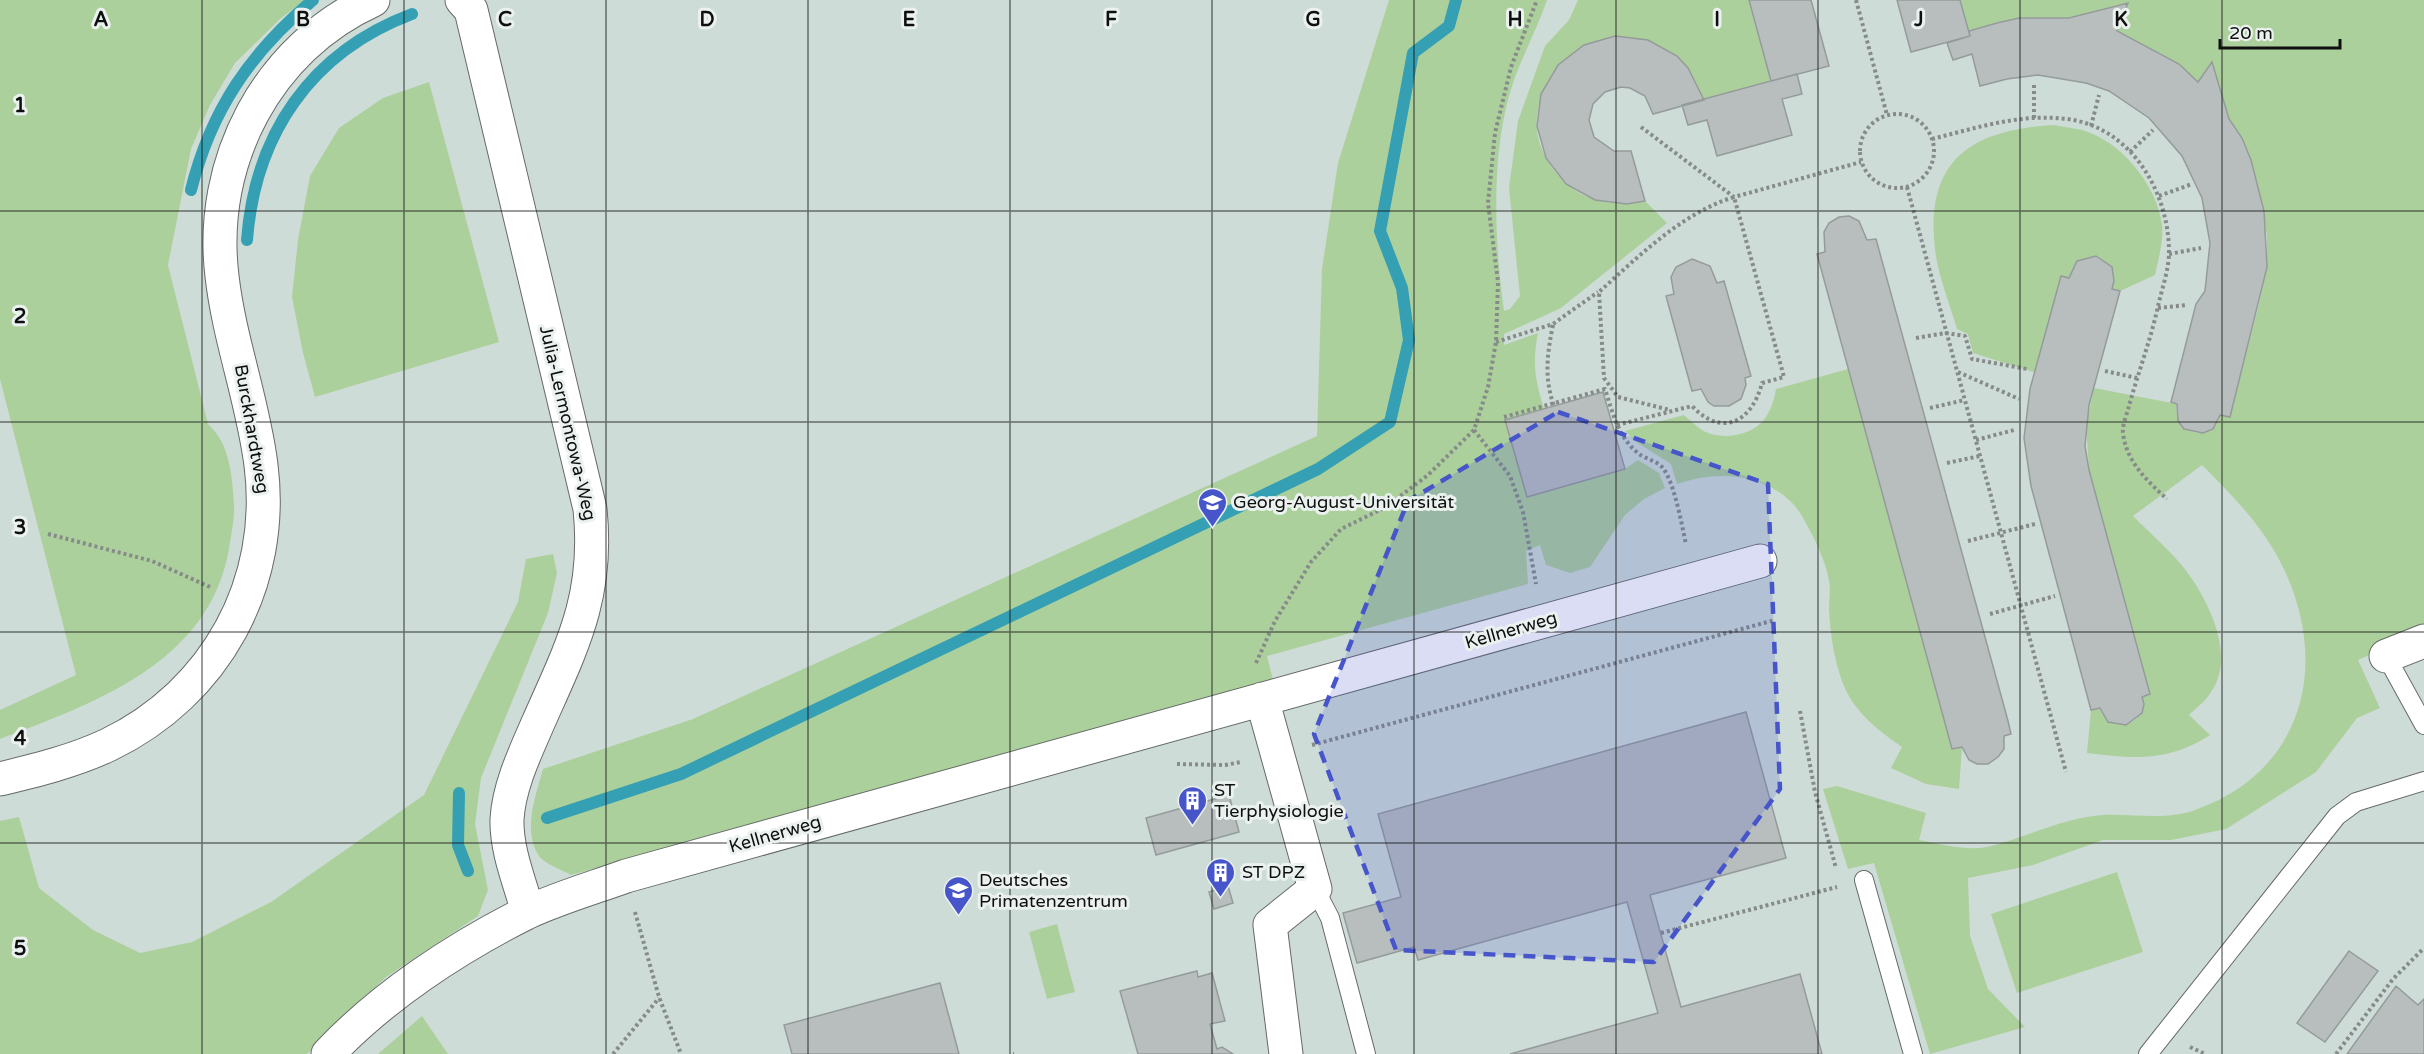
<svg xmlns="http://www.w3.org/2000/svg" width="2424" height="1054" font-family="'Varela Round',sans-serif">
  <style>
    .built { fill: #cddcd7 }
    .green { fill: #acd09c }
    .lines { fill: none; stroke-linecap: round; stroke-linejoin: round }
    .stream { stroke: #359fb4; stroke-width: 12 }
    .building { fill: #b8bebe; stroke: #959b9b; stroke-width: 1.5 }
    .lane-casing { stroke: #656a69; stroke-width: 20 }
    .street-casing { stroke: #656a69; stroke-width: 35 }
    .path { stroke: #868b89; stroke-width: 4; stroke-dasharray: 3 3; stroke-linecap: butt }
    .lane { stroke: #fff; stroke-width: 18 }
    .street { stroke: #fff; stroke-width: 33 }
    .marked { fill: #4755ca; fill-opacity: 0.2; stroke: #4755ca; stroke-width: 4.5; stroke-dasharray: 12 8; stroke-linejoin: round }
    .grid { fill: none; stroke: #0e100f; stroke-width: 1.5; stroke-opacity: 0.55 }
    .labels { text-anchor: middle; stroke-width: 6; stroke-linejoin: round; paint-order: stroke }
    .street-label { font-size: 18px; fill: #0e100f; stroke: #ebf1ef }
    .poi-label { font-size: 18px; fill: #0e100f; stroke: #ebf1ef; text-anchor: start }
    .grid-label { font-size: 20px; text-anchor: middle; font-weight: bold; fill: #0e100f; stroke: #ebf1ef; stroke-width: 6; stroke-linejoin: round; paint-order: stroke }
  </style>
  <rect width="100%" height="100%" fill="#dee4e2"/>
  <path class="built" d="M 0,0 L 2424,0 L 2424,1054 L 0,1054 Z"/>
  <path class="green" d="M 0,0 L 305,0 L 280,19 L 235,63 L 210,105 L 191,149 L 168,265 L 208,424 C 230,444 232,475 234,504 C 235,519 231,534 229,549 C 209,663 95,703 0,739 L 0,710 L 76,675 L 0,379 Z
    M 1389,0 L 1547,0 C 1538,26 1525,51 1515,77 C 1490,146 1494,239 1504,311 L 1510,309 L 1520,296 L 1509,188 L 1518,121 L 1545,46 L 1569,20 L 1578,0 L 1749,0 L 1771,81 L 1704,100 C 1699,89 1694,77 1687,67 C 1619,0 1481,92 1561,178 C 1583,202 1614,207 1645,201 L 1667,223 L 1561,308 L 1504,334 L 1504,345 L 1538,333 C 1532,364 1535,379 1544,409 L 1505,420 L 1527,497 L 1625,469 L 1638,460 L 1659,473 L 1665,488 L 1644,499 L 1625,515 L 1590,567 L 1570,573 L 1546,565 L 1540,545 L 1526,551 L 1528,584 L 1267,656 L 1274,684 L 1246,689 L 571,875 C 562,870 545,864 539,856 C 522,830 536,795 543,769 L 693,719 L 1317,436 L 1322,269 L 1338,163 Z
    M 1960,0 L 2424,0 L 2424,631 L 2358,660 L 2380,708 L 2357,718 L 2316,772 L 2226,829 L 2171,840 L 2103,840 L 2033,865 L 1968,878 L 1970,936 L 1988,989 L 2025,1027 L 1930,1054 L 1874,863 L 1848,869 L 1823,789 L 1837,786 L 1926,813 L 1919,840 C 1940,844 1965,851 1987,847 C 2021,839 2052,823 2087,817 C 2123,810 2159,823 2195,810 C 2311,769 2332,652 2275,552 C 2255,518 2229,492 2202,465 L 2133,516 C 2148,531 2165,546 2179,562 C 2205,592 2238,654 2211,692 C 2206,701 2196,708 2189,715 L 2210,735 C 2169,762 2133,759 2087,753 L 2091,710 L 2100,708 L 2108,722 L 2126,725 C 2139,719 2146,711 2142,697 L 2150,694 L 2089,470 L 2086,425 L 2094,388 L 2177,404 C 2171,433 2212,445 2220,415 L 2230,417 L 2259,304 L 2267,267 L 2267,236 L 2258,184 L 2242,138 L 2229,119 L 2212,62 L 2198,82 L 2179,64 L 2117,31 L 2128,3 L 2069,18 L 2019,18 L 1969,31 Z
    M 429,82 L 499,342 L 315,397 L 303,353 L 292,297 L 298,240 L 310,176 L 339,128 L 383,98 Z
    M 2054,125 C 2063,127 2073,128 2082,130 C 2121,141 2157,185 2162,225 C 2164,240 2158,260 2155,275 L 2120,291 L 2112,289 L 2114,281 L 2112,267 L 2097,256 L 2077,262 L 2069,278 L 2061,276 L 2036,373 L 1973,353 L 1968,334 L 1957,329 C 1950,304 1938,276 1935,249 C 1925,159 1972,130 2054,125 Z
    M 1848,369 L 1952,749 L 1962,747 L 1959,789 L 1926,784 L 1891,768 L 1902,747 C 1876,729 1853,711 1842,681 C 1834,659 1830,632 1829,609 C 1829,600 1831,590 1829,581 C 1827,567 1820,551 1814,538 C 1807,526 1800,509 1789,500 C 1759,472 1714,471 1677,484 L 1671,464 L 1635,441 L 1625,431 L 1684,415 C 1690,420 1696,426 1702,430 C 1718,440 1747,437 1761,423 C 1770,414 1774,401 1776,389 Z
    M 553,554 L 557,573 L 548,613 L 481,778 L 475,824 L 488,890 L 478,916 L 386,977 L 307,1054 L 0,1054 L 0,821 L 19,817 L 39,888 L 93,930 L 140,953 L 192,942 L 271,902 L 424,795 L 518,602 L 526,559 Z
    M 2117,872 L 2143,952 L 2017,993 L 1991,914 Z
    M 1057,924 L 1075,992 L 1047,999 L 1029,932 Z
    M 422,1016 L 448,1054 L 378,1054 Z"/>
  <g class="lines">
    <path class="stream" d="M 191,190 C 211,110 250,53 313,0
      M 247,240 C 255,134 311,52 412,14
      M 459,793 L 458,845 L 468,871
      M 547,818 L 681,774 L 1318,469 L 1390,422 L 1409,340 L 1402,288 L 1380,231 L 1413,53 L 1449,26 L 1456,0"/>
  </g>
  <path class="building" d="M 1749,0 L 1811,0 L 1829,66 L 1771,81 Z
    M 1897,0 L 1960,0 L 1970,36 L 1911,52 Z
    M 2128,3 L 2117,31 L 2179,64 L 2198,82 L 2212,62 L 2229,119 L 2242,138 L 2251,160 L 2264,211 L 2267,267 L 2230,417 L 2220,415 L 2213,429 L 2203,433 L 2184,429 L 2178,421 L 2177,404 L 2171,402 L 2196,304 L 2205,291 L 2210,243 L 2202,198 L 2182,156 L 2149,118 L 2109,91 L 2086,83 L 2038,75 L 2007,79 L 1980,86 L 1972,54 L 1953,60 L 1947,43 L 1970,36 L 1969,31 L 1997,23 L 2019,18 L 2069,18 Z
    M 1615,36 L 1648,40 L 1677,56 L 1688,68 L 1704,100 L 1653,114 L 1645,96 L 1630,88 L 1621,87 L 1605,92 L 1593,104 L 1589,120 L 1594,137 L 1614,151 L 1631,151 L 1645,201 L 1627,204 L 1595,200 L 1566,184 L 1546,158 L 1537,126 L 1541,94 L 1558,65 L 1584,45 Z
    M 1797,74 L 1802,94 L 1782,99 L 1792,135 L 1717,156 L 1707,120 L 1688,125 L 1682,105 Z
    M 1849,216 L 1859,221 L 1867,240 L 1876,239 L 2008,721 L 2011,734 L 2004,736 L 2004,749 L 1998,757 L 1988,764 L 1977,764 L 1969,760 L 1962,747 L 1952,749 L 1817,254 L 1825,252 L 1824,232 L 1829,223 L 1839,217 Z
    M 2096,256 L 2112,267 L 2114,281 L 2112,289 L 2120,291 L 2089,405 L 2085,446 L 2089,470 L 2150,694 L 2142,697 L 2144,704 L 2142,713 L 2126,725 L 2108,722 L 2100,708 L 2091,710 L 2031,486 L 2024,438 L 2030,389 L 2061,276 L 2069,278 L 2077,261 Z
    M 1692,259 L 1710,266 L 1717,283 L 1724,281 L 1751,376 L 1745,378 L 1746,385 L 1741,399 L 1729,406 L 1714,406 L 1708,402 L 1701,389 L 1692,391 L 1666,296 L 1674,294 L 1671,277 L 1676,267 Z
    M 1603,392 L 1625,469 L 1527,497 L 1505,420 Z
    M 1746,712 L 1786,858 L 1650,895 L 1681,1007 L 1800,974 L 1822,1054 L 1510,1054 L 1658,1013 L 1627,902 L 1418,960 L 1414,947 L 1357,963 L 1343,913 L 1401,897 L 1378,814 Z
    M 1229,795 L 1239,832 L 1156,855 L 1146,818 Z
    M 1228,886 L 1233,903 L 1214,909 L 1209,892 Z
    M 2349,951 L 2378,971 L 2325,1042 L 2297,1023 Z
    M 1197,971 L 1198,977 L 1212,973 L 1225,1021 L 1210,1024 L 1217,1049 L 1222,1047 L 1233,1054 L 1138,1054 L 1120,991 Z
    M 940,983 L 959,1054 L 792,1054 L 784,1025 Z
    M 2396,986 L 2418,1005 L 2424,999 L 2424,1054 L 2347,1054 Z"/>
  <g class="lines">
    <defs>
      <path id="lane" d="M 2386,656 L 2424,725
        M 1864,880 L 1913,1054
        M 1315,889 L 1330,918 L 1366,1054
        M 2148,1054 L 2337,816 L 2356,802 L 2424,781"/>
      <path id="street" d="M 462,0 L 471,10 L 590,509 C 599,597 572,646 538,723 C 525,753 509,786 507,819 C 506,850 520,883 528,912
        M 2386,656 L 2424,641
        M 1262,699 L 1315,889 L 1270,925 L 1286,1054
        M 0,779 C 37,770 74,761 108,745 C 216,693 276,583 261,465 C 253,401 229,339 222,276 C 208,162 267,48 373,0
        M 328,1054 C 383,996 456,948 526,913 C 558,898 593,888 626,876 L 1760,561"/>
    </defs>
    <use href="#lane" class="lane-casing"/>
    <use href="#street" class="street-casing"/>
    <path class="path" d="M 1856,0 L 1887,115
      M1860 151a37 37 0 1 1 74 0a37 37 0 1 1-74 0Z
      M 2034,118 L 2034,85
      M 2091,126 L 2099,95
      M 1641,127 L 1734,197 L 1861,162
      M 1932,139 C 1976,128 2021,113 2067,119 C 2131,127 2169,192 2169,252 C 2169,269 2162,289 2158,306 C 2151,339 2138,373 2129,406 C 2127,414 2122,425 2123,433 C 2126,461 2147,481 2167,499
      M 2130,152 L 2153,130
      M 1907,187 L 2066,772
      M 2159,196 L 2192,184
      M 2169,254 L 2201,248
      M 2158,308 L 2187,305
      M 1553,325 C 1547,354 1544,378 1554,406
      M 1916,338 L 1946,333 L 1965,336 L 1972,359 L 2027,369
      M 1496,342 L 1553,324 L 1598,292
      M 2105,371 L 2137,378
      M 1958,372 L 2019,399
      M 1930,408 L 1965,400
      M 1504,417 L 1605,389 C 1613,414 1618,437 1639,454 C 1646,459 1657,461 1663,468 C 1675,485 1681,522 1686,544
      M 1617,425 L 1692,406 C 1722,438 1752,422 1762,383 L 1784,377 L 1734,197 C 1682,213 1639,256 1599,292 L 1604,378 L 1618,397 L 1670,410
      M 1474,430 L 1510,476 L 1523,512 L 1536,584
      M 1976,440 L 2014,430
      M 1947,463 L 1980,456
      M 48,534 L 152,561 L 210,587
      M 1968,541 L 2035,524
      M 1990,614 L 2055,596
      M 1256,663 L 1275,621 L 1311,562 L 1341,529 L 1386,507 L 1428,475 L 1474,430 L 1488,387 L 1496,342 L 1498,282 L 1488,203 L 1495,133 L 1511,67 L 1537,0
      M 1800,711 L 1815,792 L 1836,868
      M 1312,745 L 1775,620
      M 1177,764 L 1225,765 L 1241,762
      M 635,912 L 659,997 L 681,1054
      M 1661,933 L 1837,887
      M 2190,1047 L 2205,1054
      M 613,1054 L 659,998
      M 1013,1054 L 1014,1054
      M 2336,1054 L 2393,979 L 2424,948"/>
    <use href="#lane" class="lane"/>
    <use href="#street" class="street"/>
  </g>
  <path class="marked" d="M 1558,412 L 1768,484 L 1780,789 L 1654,962 L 1396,950 L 1314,734 L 1408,501 Z"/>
  <path class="grid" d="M 202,0 L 202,1054M 404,0 L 404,1054M 606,0 L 606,1054M 808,0 L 808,1054M 1010,0 L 1010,1054M 1212,0 L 1212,1054M 1414,0 L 1414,1054M 1616,0 L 1616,1054M 1818,0 L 1818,1054M 2020,0 L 2020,1054M 2222,0 L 2222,1054M 0,211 L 2424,211M 0,422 L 2424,422M 0,632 L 2424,632M 0,843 L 2424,843"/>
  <defs>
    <symbol id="university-pin" viewBox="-11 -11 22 30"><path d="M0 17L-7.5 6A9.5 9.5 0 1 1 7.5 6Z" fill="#4755ca" stroke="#ebf1ef"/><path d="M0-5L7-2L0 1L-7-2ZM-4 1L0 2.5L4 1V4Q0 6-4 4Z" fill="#fff"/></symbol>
    <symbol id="building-pin" viewBox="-11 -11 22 30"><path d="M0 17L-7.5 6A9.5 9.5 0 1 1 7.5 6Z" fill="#4755ca" stroke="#ebf1ef"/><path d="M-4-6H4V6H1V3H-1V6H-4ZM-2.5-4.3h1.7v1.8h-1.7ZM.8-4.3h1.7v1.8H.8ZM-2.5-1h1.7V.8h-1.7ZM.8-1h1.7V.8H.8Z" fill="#fff"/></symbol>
  </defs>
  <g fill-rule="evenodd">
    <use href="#university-pin" x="1196" y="486" width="33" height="45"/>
    <use href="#building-pin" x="1176" y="784" width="33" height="45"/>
    <use href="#building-pin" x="1204" y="856" width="33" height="45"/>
    <use href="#university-pin" x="942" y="874" width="33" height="45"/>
  </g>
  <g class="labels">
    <g class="street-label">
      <text transform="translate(568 423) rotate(77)" y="6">Julia-Lermontowa-Weg</text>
      <text transform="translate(252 429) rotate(80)" y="6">Burckhardtweg</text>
      <text transform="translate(1511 630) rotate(-16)" y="6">Kellnerweg</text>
      <text transform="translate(775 834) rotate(-16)" y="6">Kellnerweg</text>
    </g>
    <g class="poi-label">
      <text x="1233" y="508">Georg-August-Universität</text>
      <text x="1214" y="796">ST<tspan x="1214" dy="21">Tierphysiologie</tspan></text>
      <text x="1242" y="878">ST DPZ</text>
      <text x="979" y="886">Deutsches<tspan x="979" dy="21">Primatenzentrum</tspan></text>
    </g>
  </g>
  <g class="grid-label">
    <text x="101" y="26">A</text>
    <text x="303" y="26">B</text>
    <text x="505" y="26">C</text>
    <text x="707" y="26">D</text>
    <text x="909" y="26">E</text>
    <text x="1111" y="26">F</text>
    <text x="1313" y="26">G</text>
    <text x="1515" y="26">H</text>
    <text x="1717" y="26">I</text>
    <text x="1919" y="26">J</text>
    <text x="2121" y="26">K</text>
    <text x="20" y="112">1</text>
    <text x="20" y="323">2</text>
    <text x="20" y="534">3</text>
    <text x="20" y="745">4</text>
    <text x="20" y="955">5</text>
  </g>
  <path d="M2220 39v9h120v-9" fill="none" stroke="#0e100f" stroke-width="3"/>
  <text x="2229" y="39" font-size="18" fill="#0e100f" stroke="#ebf1ef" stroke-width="4.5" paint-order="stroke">20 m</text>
</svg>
